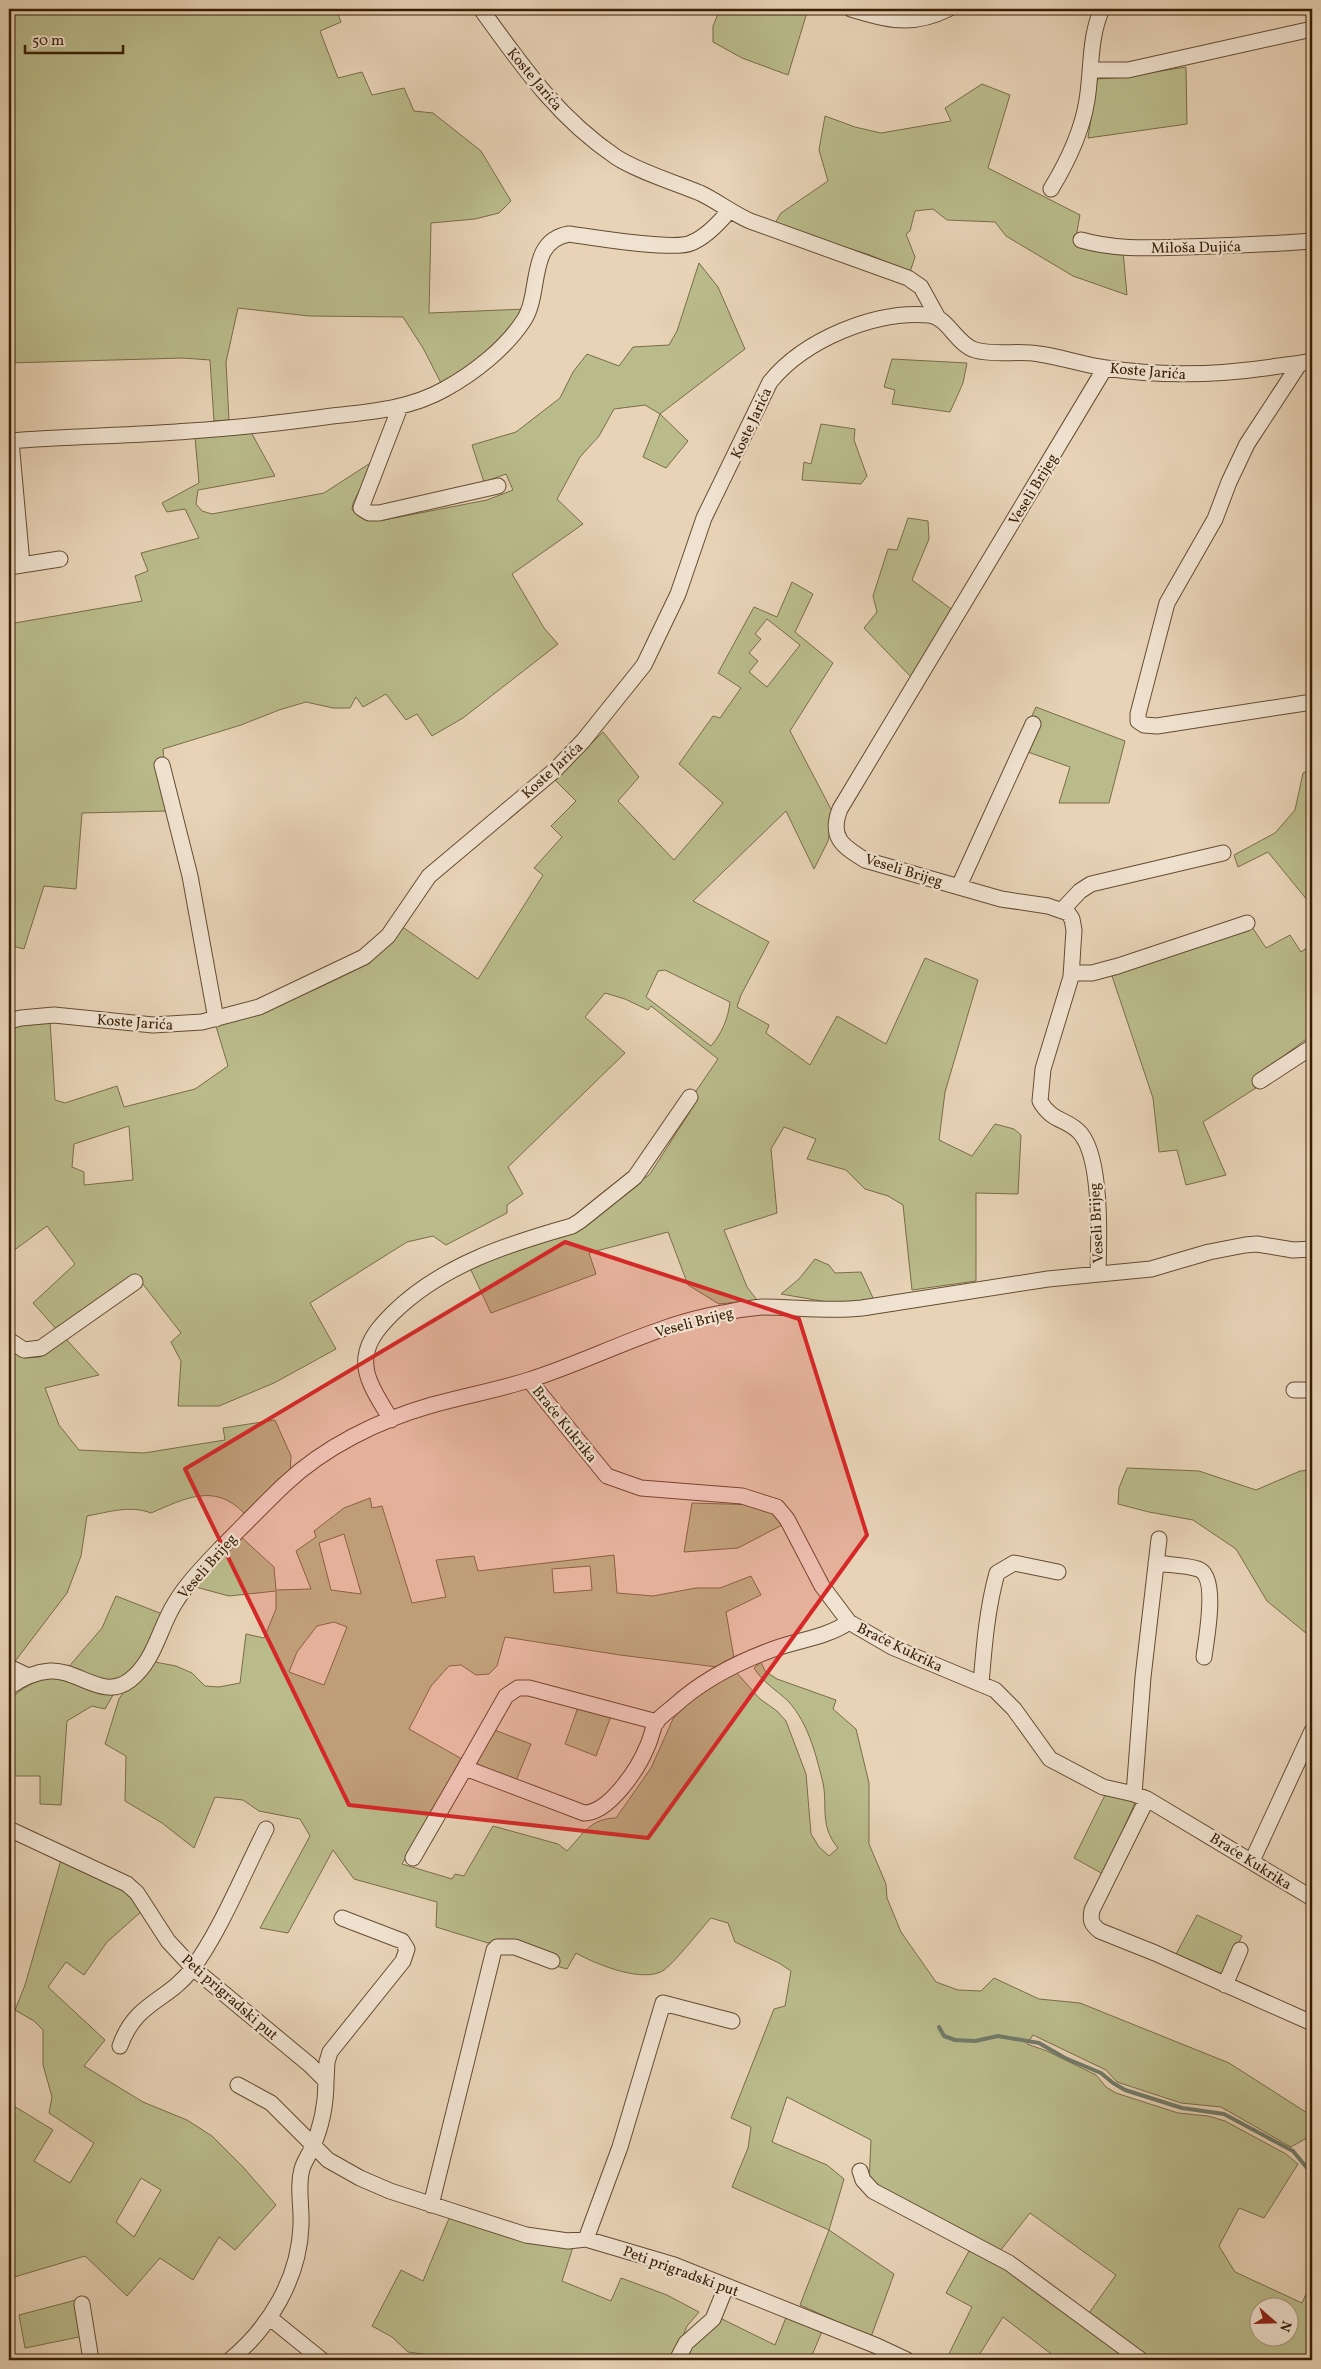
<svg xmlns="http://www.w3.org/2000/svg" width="1321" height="2369" font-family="Vollkorn,serif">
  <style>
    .green { fill: #babb8b; stroke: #796d48; fill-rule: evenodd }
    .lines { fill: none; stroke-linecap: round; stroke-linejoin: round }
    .stream { stroke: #717b6a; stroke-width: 4 }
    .street-casing { stroke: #644c31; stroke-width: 17 }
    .street { stroke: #f0e2d0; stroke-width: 15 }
    .marked { fill: #d62828; fill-opacity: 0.2; stroke: #d62828; stroke-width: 4; stroke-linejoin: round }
    .labels { text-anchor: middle; stroke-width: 4.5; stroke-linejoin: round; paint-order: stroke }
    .street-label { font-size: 15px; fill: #381f04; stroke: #f0e2d0 }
  </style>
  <rect width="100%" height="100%" fill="#e8d3b7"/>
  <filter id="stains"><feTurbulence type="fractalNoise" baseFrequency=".004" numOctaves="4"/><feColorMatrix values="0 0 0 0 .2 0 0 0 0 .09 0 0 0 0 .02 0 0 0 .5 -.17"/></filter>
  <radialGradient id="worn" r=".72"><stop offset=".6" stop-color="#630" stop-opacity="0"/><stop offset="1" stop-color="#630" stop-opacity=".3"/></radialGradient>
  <path class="green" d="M 9,9 L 336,9 L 341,22 L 320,31 L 338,78 L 362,72 L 372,95 L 404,88 L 414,111 L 433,113 L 481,151 L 511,201 L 499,213 L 475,219 L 431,223 L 429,313 L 526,309 C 504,339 474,366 442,385 L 423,348 L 403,317 L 309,316 L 238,308 L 226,362 L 229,420 L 214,421 L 210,360 L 183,358 L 9,363 Z
    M 720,9 L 808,9 L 788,75 L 742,58 L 713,42 L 713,26 Z
    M 1186,67 L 1187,124 L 1088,138 L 1097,79 L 1124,77 Z
    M 982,84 L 1010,95 L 988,168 L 1080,215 L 1075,242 L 1123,251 L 1127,295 L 1073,276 L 1006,236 L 995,222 L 947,220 L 933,209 L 915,211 L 910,231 L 906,234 L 915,257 L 910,272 L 870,255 L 774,225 L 781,213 L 828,181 L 819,150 L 825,116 L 855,127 L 881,133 L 951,121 L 945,108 Z
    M 699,263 L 718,287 L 745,349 L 660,414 L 688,441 L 666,468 L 643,457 L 660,414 L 645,405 L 614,409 L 599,436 L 580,457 L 557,499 L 583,524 L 512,574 L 544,628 L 558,644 L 463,718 L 432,736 L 417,714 L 406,720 L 386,694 L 363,707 L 356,697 L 350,708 L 333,708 L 306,702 L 279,710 L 241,725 L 163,749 L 168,811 L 82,813 L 76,889 L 44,886 L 24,949 L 9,945 L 9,624 L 142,601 L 135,576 L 148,571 L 141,553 L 199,538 L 185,509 L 167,512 L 162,503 L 199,483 L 195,437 L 251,432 L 275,476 L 198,490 L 196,504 L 202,511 L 212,514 L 324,493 L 375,460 L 353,503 L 352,510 L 366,517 L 384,520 L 487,500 L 513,490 L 506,474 L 484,482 L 472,445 L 516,432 L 560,398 L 573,372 L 587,354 L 619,366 L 633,347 L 669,345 L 677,331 Z
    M 892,359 L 967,363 L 963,383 L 950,412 L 892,404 L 895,390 L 884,387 Z
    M 821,424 L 855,429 L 854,440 L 867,476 L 861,484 L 802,480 L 804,462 L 811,464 Z
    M 908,518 L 928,521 L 929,539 L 912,580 L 954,611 L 912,678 L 864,628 L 877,612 L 873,596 L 888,549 L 897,550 Z
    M 792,582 L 813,594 L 795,632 L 833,663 L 790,731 L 833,813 L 828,841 L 814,869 L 786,811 L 693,901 L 769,942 L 741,995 L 737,1007 L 769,1025 L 766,1033 L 810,1065 L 837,1016 L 886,1044 L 925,958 L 978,980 L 945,1092 L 939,1140 L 972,1156 L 995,1124 L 1014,1129 L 1021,1135 L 1018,1194 L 976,1193 L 976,1281 L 912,1290 L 903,1205 L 888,1196 L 865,1189 L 846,1170 L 807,1159 L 816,1139 L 784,1127 L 771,1149 L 777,1213 L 724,1230 L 747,1287 L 757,1300 L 719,1304 L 688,1285 L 668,1232 L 589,1253 L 596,1274 L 491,1313 L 470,1268 L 514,1249 L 578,1230 L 650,1174 L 698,1099 L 694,1094 L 718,1059 L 651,1006 L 648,1010 L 625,999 L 605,993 L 585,1017 L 625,1053 L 508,1167 L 523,1194 L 507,1205 L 507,1213 L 446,1245 L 433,1236 L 407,1242 L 310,1303 L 336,1349 L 274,1383 L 219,1406 L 178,1406 L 181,1361 L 171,1342 L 181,1333 L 135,1274 L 58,1331 L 33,1303 L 75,1264 L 47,1226 L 9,1254 L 9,1027 L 50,1021 L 55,1100 L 65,1103 L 117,1086 L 124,1107 L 195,1089 L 228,1066 L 215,1023 L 314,990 L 370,963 L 401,926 L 478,979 L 543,875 L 534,868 L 562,837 L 551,826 L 576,801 L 555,780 L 603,732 L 639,777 L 618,801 L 674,860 L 723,803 L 679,764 L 713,716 L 720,718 L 741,688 L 718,673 L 754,607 L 777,617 ZM 767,619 L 800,645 L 767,687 L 749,672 L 758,661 L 749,653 L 761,639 L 755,634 ZM 665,970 L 730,1002 C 728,1019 722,1033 711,1046 L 646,997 L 658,971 ZM 129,1126 L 133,1180 L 84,1185 L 84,1172 L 72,1167 L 74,1144 Z
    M 1036,707 L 1125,741 L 1109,803 L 1059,803 L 1070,767 L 1025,751 L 1031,718 Z
    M 1312,769 L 1312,906 L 1268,852 L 1238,867 L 1234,855 L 1275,833 L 1295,810 L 1303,773 Z
    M 1252,927 L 1266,948 L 1290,935 L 1301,952 L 1312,944 L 1312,1037 L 1305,1040 L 1254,1078 L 1259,1086 L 1203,1122 L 1226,1175 L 1186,1185 L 1177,1150 L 1159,1152 L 1153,1098 L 1112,976 Z
    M 815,1259 L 829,1265 L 835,1273 L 861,1272 L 874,1300 L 833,1303 L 781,1294 L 799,1279 Z
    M 65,1338 L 99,1375 L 45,1388 L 59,1425 L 79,1450 L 144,1453 L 225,1440 L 223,1428 L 275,1420 L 291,1456 L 290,1471 L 244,1513 C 214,1482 184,1499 151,1513 C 130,1505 109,1512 87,1516 L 81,1556 L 67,1593 L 13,1664 L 9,1659 L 9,1346 L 25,1358 L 40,1357 Z
    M 1127,1468 L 1199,1471 L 1256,1490 L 1300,1471 L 1312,1470 L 1312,1638 L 1267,1601 L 1236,1549 L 1193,1520 L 1149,1512 L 1118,1504 L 1119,1488 Z
    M 370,1498 L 372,1508 L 382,1506 L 412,1603 L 446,1597 L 436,1560 L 474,1556 L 478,1571 L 614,1555 L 617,1593 L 653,1596 L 696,1588 L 720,1588 L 751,1576 L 761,1595 L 726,1612 L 734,1658 L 717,1667 L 620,1655 L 505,1637 L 497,1666 L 489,1674 L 476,1675 L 461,1665 L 449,1666 L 431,1686 L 409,1729 L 462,1759 L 402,1864 L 452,1879 L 455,1874 L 464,1876 L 493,1826 L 558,1844 L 567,1851 C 583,1834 591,1818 616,1818 L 651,1768 L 673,1719 L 687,1703 L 736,1672 L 760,1699 L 777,1711 L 786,1721 L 806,1774 L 811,1834 L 819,1847 L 829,1856 L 838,1848 C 818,1824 829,1805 822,1779 C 815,1751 808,1724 789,1702 C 777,1690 763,1683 754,1668 L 761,1662 L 765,1671 L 777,1679 L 836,1700 L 833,1709 L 856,1729 L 869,1783 L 869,1844 L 886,1884 L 887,1898 L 901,1932 L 936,1982 L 958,1990 L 981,1991 L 994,1978 L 1039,1999 L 1080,2003 L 1229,2063 L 1312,2116 L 1312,2135 L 1291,2147 L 1221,2107 L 1181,2103 L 1117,2082 L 1106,2070 L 1033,2035 L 1027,2044 L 1047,2051 L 1096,2075 L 1106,2087 L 1116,2093 L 1178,2113 L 1208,2116 L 1225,2121 L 1286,2154 L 1298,2164 L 1264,2218 L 1239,2208 L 1219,2246 L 1235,2272 L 1302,2303 L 1312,2281 L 1312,2360 L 1153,2360 L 1089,2313 L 1116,2275 L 1030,2213 L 1000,2251 L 869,2182 L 871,2140 L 787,2097 L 772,2142 L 827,2165 L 844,2179 L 829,2230 L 894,2274 L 871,2337 L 800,2305 L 829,2230 L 732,2187 L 748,2148 L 751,2127 L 731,2118 L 774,2009 L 785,2006 L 791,1971 L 779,1963 L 735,1942 L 728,1923 L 711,1918 C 698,1932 677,1960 664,1970 C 644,1984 595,1964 576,1953 L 567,1969 L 556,1966 L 516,1942 L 502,1939 L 488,1943 L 436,1927 L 437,1902 L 354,1879 L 333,1850 L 288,1933 L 260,1928 L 310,1836 L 300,1819 L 259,1811 L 243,1800 L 215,1797 L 194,1848 L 162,1823 L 125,1801 L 126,1756 L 105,1744 L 119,1699 L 129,1684 L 155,1662 L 176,1666 L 192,1673 L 205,1686 L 219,1687 L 240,1683 L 246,1634 L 264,1638 L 276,1609 L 276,1591 L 229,1596 L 192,1586 L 240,1536 L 274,1567 L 276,1590 L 311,1589 L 296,1551 L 316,1537 L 314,1531 L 344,1508 ZM 344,1534 L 361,1593 L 361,1594 L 331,1590 L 319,1543 ZM 590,1566 L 592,1590 L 554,1593 L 552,1569 ZM 334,1622 L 347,1627 L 324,1685 L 289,1672 L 297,1652 L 317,1626 ZM 1258,2306 L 1288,2306 L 1288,2336 L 1258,2336 Z
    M 692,1503 L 759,1505 L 774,1513 L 784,1524 L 738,1548 L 684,1552 Z
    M 116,1596 L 165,1615 L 148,1653 L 116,1684 L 66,1670 L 102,1628 Z
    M 51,1676 L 113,1695 L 105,1709 L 92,1706 L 67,1721 L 61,1805 L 40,1804 L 40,1776 L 9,1776 C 9,1763 6,1713 9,1704 C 14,1690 37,1681 51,1676 Z
    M 578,1707 L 611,1716 L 596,1756 L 565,1744 Z
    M 492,1729 L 531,1744 L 516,1781 L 477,1767 L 476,1761 Z
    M 1105,1795 L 1132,1799 L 1135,1803 L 1103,1874 L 1074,1858 Z
    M 61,1860 L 124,1888 L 142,1911 L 107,1942 L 84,1975 L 66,1962 L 48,1987 L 105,2040 L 84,2066 L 143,2102 L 187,2120 L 212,2136 L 243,2167 L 276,2205 L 235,2250 L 219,2237 L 193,2280 L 160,2258 L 127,2296 L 85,2256 L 11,2278 L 9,2269 L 9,2103 L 53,2130 L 34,2161 L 70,2183 L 94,2143 L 49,2113 L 52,2097 L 43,2065 L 43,2030 L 34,2021 L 15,2010 L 25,1985 ZM 141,2178 L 161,2190 L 134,2237 L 116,2222 Z
    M 1197,1915 L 1242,1936 L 1224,1974 L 1219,1976 L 1175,1956 Z
    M 450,2216 L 574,2244 L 562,2281 L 611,2301 L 621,2278 L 667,2295 L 699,2312 L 687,2326 L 673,2360 L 619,2360 L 612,2358 L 611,2360 L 441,2360 L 429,2355 L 408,2352 L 392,2337 L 372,2326 L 401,2270 L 423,2281 Z
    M 969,2251 L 1003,2265 L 1130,2360 L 1059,2360 L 1003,2317 L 976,2360 L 946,2360 L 972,2307 L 946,2293 Z
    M 76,2300 L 84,2336 L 25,2348 L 19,2315 Z
    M 787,2315 L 823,2329 L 810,2360 L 681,2360 L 698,2339 L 722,2319 L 775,2345 Z"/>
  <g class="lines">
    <path class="stream" d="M 939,2027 L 944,2036 L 955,2040 L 975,2041 L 998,2036 L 1039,2043 L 1065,2058 L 1101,2073 L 1113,2083 L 1125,2090 L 1182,2108 L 1224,2114 L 1293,2151 L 1312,2174"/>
    <defs>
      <path id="street" d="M 481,9 C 522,66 557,117 616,157 C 637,171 676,183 700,193 C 717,201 732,213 750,221 L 908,278 L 921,287 L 937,316
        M 851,9 C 888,20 912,27 948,9
        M 1090,70 L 1128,70 L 1312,29
        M 1051,189 C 1068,161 1082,132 1087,100 C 1092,69 1089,37 1102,9
        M 1081,240 C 1115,250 1150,248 1185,247 C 1228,246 1270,244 1312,241
        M 1300,363 L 1247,444 L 1229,482 L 1215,519 L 1167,603 L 1138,714 L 1138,721 L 1144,725 L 1157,726 L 1312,702
        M 400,407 L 361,508 L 369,513 L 379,513 L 498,486
        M 9,441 C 69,436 129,436 190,431 C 235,428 280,423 325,417 C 366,412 408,410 445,389 C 474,373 506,348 524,320 C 542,292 527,241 569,234 C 591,237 674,251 691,243 C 706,237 719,223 729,211
        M 11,441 L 22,564
        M 9,567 L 60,559
        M 162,765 L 190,876 L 216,1019
        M 959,886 L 1033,724
        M 1063,909 L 1080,891 L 1091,884 L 1223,853
        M 1071,973 L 1092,973 L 1118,966 L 1247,923
        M 9,1021 L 21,1018 L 54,1015 L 153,1025 L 202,1022 L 259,1007 L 364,957 L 388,936 L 429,876 L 555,770 L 583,741 L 644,665 L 678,594 L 704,518 L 770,382 C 804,340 875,310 929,315 C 948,317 956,344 975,350 C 995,356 1019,350 1039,354 C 1062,357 1083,365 1106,368 C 1163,377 1221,375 1279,366 C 1290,364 1302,364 1312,361
        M 1260,1081 L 1312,1047
        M 1098,1273 C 1099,1240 1102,1160 1081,1134 C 1068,1118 1052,1123 1040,1101 L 1043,1069 L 1071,977 L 1074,930 L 1072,919 L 1068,913 L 1048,906 L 1001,899 L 865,860 C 842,846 829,837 840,809 L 1105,368
        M 9,1340 L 24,1350 L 41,1348 L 135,1282
        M 529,1380 L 607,1476 L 641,1488 L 742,1496 L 777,1507 L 787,1519 L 822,1586 L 849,1622 L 892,1647 L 995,1690 L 1014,1709 L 1050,1759 L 1103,1787 L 1134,1794 L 1147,1799 L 1312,1898
        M 1294,1390 L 1312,1390
        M 391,1420 C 381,1402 363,1379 366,1357 C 368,1339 381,1325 393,1313 C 442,1265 508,1244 572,1226 L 580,1221 L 635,1177 L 690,1097
        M 1156,1563 C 1169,1565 1186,1565 1198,1569 C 1219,1576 1206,1640 1204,1657
        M 9,1667 L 26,1675
        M 981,1684 C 984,1647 987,1609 997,1573 L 1014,1563 L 1058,1572
        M 9,1687 C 22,1678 34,1672 50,1671 C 78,1669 103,1701 130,1680 C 155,1661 159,1628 175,1603 C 187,1583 204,1566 220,1549 C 241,1528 262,1506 284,1485 C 324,1447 379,1420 432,1405 C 464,1396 497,1390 529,1380 C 593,1360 656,1324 723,1313 C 736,1310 749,1308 762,1307 C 796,1307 829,1312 862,1308 L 1048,1279 L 1151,1269 L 1209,1252 L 1245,1245 L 1257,1244 L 1293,1250 L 1312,1249
        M 657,1722 L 529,1688 L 518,1688 L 506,1696 L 465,1768 L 584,1813 C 609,1813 638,1769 647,1747 C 651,1739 652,1730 656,1722 C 660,1717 668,1711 673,1707 C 700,1682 736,1663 771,1650 C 797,1640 826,1638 849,1622
        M 1134,1794 L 1143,1677 L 1159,1539
        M 1147,1799 L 1092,1910 C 1090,1921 1091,1924 1100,1931 L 1155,1953 L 1312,2023
        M 9,1829 L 127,1884 L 137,1893 L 168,1941 L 193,1968 L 310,2065 L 326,2081 C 326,2103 321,2128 312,2148 C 309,2155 304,2162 302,2169 C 297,2187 302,2207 301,2226 C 299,2278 270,2327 230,2360
        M 413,1858 L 465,1768
        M 1252,1861 L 1312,1731
        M 1225,1985 L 1240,1950
        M 120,2046 C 136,2001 167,2002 192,1969 C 220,1932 244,1872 266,1829
        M 326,2081 L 327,2062 L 330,2052 L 403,1961 L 407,1949 L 402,1941 L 342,1918
        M 238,2085 L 271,2103 L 328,2160 L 360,2178 L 390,2191 L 526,2235 L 568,2241 L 586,2239 L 674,2265 L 877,2346 L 907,2360
        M 860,2171 L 863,2180 L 873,2191 L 1009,2263 L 1141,2360
        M 431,2205 L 494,1950 L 497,1947 L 515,1947 L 552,1961
        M 586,2239 L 620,2147 L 663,2003 L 732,2021
        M 82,2304 L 91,2360
        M 270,2318 L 322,2360
        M 677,2360 L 686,2343 L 713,2319 L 726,2287"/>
    </defs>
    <use href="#street" class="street-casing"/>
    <use href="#street" class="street"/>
  </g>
  <path class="marked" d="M 565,1242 L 799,1319 L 867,1535 L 648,1838 L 349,1805 L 185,1469 Z"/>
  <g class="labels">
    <g class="street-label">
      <text transform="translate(535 79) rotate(50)" y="5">Koste Jarića</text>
      <text transform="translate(1196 247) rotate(-1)" y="5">Miloša Dujića</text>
      <text transform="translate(1148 371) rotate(5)" y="5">Koste Jarića</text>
      <text transform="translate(751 423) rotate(-65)" y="5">Koste Jarića</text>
      <text transform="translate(1033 489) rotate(-59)" y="5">Veseli Brijeg</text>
      <text transform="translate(552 770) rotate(-42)" y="5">Koste Jarića</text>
      <text transform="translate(904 870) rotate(17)" y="5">Veseli Brijeg</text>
      <text transform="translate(135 1022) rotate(4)" y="5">Koste Jarića</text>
      <text transform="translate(1096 1223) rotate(-93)" y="5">Veseli Brijeg</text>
      <text transform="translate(694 1322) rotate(-15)" y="5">Veseli Brijeg</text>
      <text transform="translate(565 1424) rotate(51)" y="5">Braće Kukrika</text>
      <text transform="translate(207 1566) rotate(-49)" y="5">Veseli Brijeg</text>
      <text transform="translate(900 1647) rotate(26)" y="5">Braće Kukrika</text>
      <text transform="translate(1251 1861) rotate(32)" y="5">Braće Kukrika</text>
      <text transform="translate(230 1997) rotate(41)" y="5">Peti prigradski put</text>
      <text transform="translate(681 2271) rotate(20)" y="5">Peti prigradski put</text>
    </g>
  </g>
  <rect width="1321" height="2369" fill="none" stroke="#e8d3b7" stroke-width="30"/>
  <rect x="10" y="10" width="1301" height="2349" fill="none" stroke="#381f04" stroke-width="2.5"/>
  <rect x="15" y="15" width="1291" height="2339" fill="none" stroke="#381f04"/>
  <g transform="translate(1274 2322) rotate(110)"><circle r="24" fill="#f0e2d0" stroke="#a6947e"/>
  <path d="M0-4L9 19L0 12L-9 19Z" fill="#8f2418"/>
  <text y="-8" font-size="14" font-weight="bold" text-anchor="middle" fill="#381f04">N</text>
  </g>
  <path d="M25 45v8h98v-8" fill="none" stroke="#381f04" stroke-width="2.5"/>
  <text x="32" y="45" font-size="15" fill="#381f04" stroke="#f0e2d0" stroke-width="4" paint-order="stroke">50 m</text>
  <rect width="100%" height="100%" filter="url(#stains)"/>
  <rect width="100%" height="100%" fill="url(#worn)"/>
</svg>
